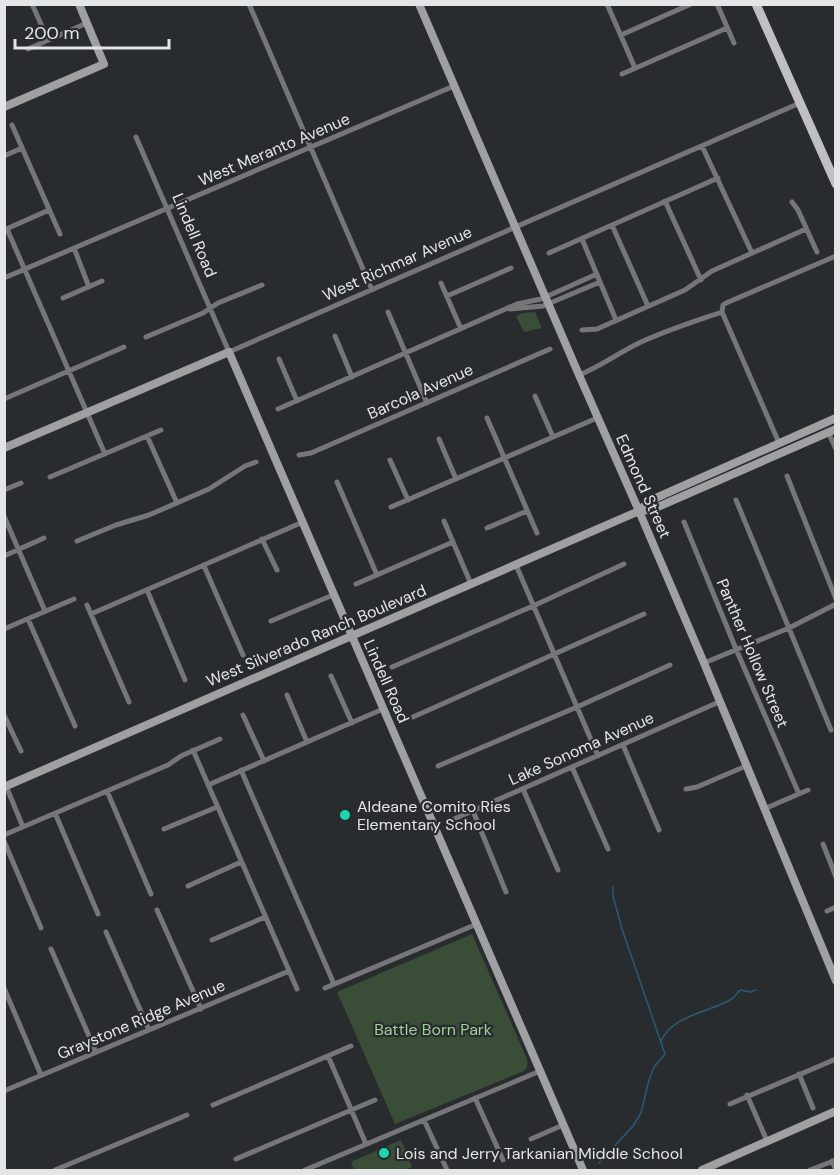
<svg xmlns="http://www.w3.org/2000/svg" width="840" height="1175" font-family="'DM Sans',sans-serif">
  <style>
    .green { fill: #3a4d37 }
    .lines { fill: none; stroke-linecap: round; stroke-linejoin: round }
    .stream { stroke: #2d5a70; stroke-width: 1.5 }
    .street { stroke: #767678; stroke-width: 5 }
    .secondary { stroke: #a0a0a3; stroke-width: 8 }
    .primary { stroke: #c0c0c4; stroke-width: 9 }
    .poi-dot { fill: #1ed5b0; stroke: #292c2f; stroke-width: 2 }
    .labels { text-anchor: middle; stroke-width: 4.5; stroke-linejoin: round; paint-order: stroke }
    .street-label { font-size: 16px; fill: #e3e5e7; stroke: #292c2f }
    .poi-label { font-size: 16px; fill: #e3e5e7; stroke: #292c2f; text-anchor: start }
    .park-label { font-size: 16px; fill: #a1d098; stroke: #292c2f }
  </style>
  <rect width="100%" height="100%" fill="#292c2f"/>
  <path class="green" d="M 535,312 L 542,328 L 524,332 L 516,316 L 523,313 Z
    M 472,934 L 527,1059 C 528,1064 528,1067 524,1071 L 395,1124 L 337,992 Z
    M 401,1140 L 412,1167 L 403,1170 L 354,1170 L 351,1162 Z"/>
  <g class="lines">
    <path class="stream" d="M 661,1041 C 673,1015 707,1013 730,1000 C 734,998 737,994 740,990 L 750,992 L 756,990
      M 599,1163 L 633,1126 L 641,1113 L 649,1080 L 654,1067 L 665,1054 L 622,929 L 613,896 L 613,887"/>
    <path class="street" d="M 32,4 L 48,40
      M 249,4 L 372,290
      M 607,4 L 635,68
      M 717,4 L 734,43
      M 621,35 L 691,4
      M 28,49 L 87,23
      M 622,74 L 727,28
      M 12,125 L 60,234
      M 136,137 L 229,352 L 800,103
      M 702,146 L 752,253
      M 4,156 L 22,148
      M 665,201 L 701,280
      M 792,202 L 798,210 L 817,252
      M 612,225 L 648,306
      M 7,229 L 105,454
      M 4,230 L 49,210
      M 582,239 L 616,320
      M 74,248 L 89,287
      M 549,253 L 718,178
      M 4,278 L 454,86
      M 441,283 L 461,329
      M 447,296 L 511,268
      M 63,298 L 102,281
      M 510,309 L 543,306 L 600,282
      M 388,312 L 427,403
      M 582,330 L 597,329 L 685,290 L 712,271 L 806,229
      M 335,336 L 352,377
      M 146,337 L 203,313 L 218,303 L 262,285
      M 279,359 L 297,401
      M 579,375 C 599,367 617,354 637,344 C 664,331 693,322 722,312
      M 535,396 L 553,437
      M 4,399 L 124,347
      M 278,409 L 517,304 L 541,299 L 597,274
      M 487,418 L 537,533
      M 828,432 L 836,449
      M 147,436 L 177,503
      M 439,439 L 456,479
      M 779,443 L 722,312 L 723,305 L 726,303 L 836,256
      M 299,455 L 311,453 L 550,349
      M 390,460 L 408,500
      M 787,476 L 836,599
      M 50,477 L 161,430
      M 337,482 L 377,575
      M 4,490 L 21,483
      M 736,500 L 831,730
      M 391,507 L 597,418
      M 4,516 L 45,611
      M 444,521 L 471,584
      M 684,522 L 736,649 L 799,794
      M 487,528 L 527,511
      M 262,539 L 277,570
      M 77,541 L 116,525 L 149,515 L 209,489 L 245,466 L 256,462
      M 4,556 L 44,538
      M 516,565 L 598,756
      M 204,566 L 243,655
      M 356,584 L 453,542
      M 147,590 L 185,680
      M 87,605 L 129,702
      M 91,614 L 303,522
      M 28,619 L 75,726
      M 271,621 L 333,595
      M 4,629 L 74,599
      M 704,663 L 789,628 L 836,604
      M 392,667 L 533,606 L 624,564
      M 331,676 L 352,723
      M 287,695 L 307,742
      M 4,715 L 21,751
      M 243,715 L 264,761
      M 413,717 L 644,614
      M 623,745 L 659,830
      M 193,750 L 297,989
      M 438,766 L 577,707 L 670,665
      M 572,767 L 608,849
      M 241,770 L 334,984
      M 208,785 L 383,709
      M 6,786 L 23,827
      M 523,789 L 558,870
      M 686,789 L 697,787 L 746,766
      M 107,791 L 151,894
      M 764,809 L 808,790
      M 473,811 L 506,892
      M 55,813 L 98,914
      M 454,819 L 719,702
      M 164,829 L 217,807
      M 4,835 L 168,765 L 181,756 L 220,739
      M 4,841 L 41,928
      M 823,844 L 836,877
      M 188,886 L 241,862
      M 157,910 L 201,1009
      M 827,911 L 836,907
      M 106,932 L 149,1030
      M 212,940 L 265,917
      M 51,949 L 96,1052
      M 4,988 L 41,1075
      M 325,988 L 477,924
      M 328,1056 L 366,1144
      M 799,1074 L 813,1108
      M 4,1091 L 289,971
      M 747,1095 L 767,1141
      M 475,1098 L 503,1160
      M 730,1104 L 836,1059
      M 213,1105 L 351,1046
      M 424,1120 L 447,1170
      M 531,1139 L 563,1125
      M 236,1159 L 375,1100
      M 832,1161 L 836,1170
      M 55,1170 L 187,1115
      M 305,1170 L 540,1071
      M 810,1170 L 836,1160"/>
    <path class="secondary" d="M 419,4 L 579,375 L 639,511 L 704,663 L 836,981
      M 4,107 L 104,64 L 79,4
      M 4,448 L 229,352 C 346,625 466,897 583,1170
      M 639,511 L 651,510 L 836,429
      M 4,787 L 639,511 L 649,501 L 836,418
      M 702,1170 L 836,1111"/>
    <path class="primary" d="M 756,4 L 836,184"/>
  </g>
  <g class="poi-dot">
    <circle cx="345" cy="815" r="6"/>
    <circle cx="384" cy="1153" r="6"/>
  </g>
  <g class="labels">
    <g class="street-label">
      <text transform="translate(274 149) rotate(-23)" y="6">West Meranto Avenue</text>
      <text transform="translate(195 235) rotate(67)" y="6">Lindell Road</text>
      <text transform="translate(397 263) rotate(-24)" y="6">West Richmar Avenue</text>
      <text transform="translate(420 391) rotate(-24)" y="6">Barcola Avenue</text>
      <text transform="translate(644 486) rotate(66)" y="6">Edmond Street</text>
      <text transform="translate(316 635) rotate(-23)" y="6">West Silverado Ranch Boulevard</text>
      <text transform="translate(753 653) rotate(67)" y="6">Panther Hollow Street</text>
      <text transform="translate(387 681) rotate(66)" y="6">Lindell Road</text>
      <text transform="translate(581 748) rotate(-24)" y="6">Lake Sonoma Avenue</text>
      <text transform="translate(141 1019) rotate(-23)" y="6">Graystone Ridge Avenue</text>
    </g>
    <g class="poi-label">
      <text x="357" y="812">Aldeane Comito Ries<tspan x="357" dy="18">Elementary School</tspan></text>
      <text x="396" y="1159">Lois and Jerry Tarkanian Middle School</text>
    </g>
    <g class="park-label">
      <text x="433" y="1035">Battle Born Park</text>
    </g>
  </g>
  <rect width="840" height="1175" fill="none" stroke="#e3e5e7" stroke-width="12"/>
  <path d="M15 39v9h154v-9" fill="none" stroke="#e3e5e7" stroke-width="3"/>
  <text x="24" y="39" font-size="18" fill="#e3e5e7" stroke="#292c2f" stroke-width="4.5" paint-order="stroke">200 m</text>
</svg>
